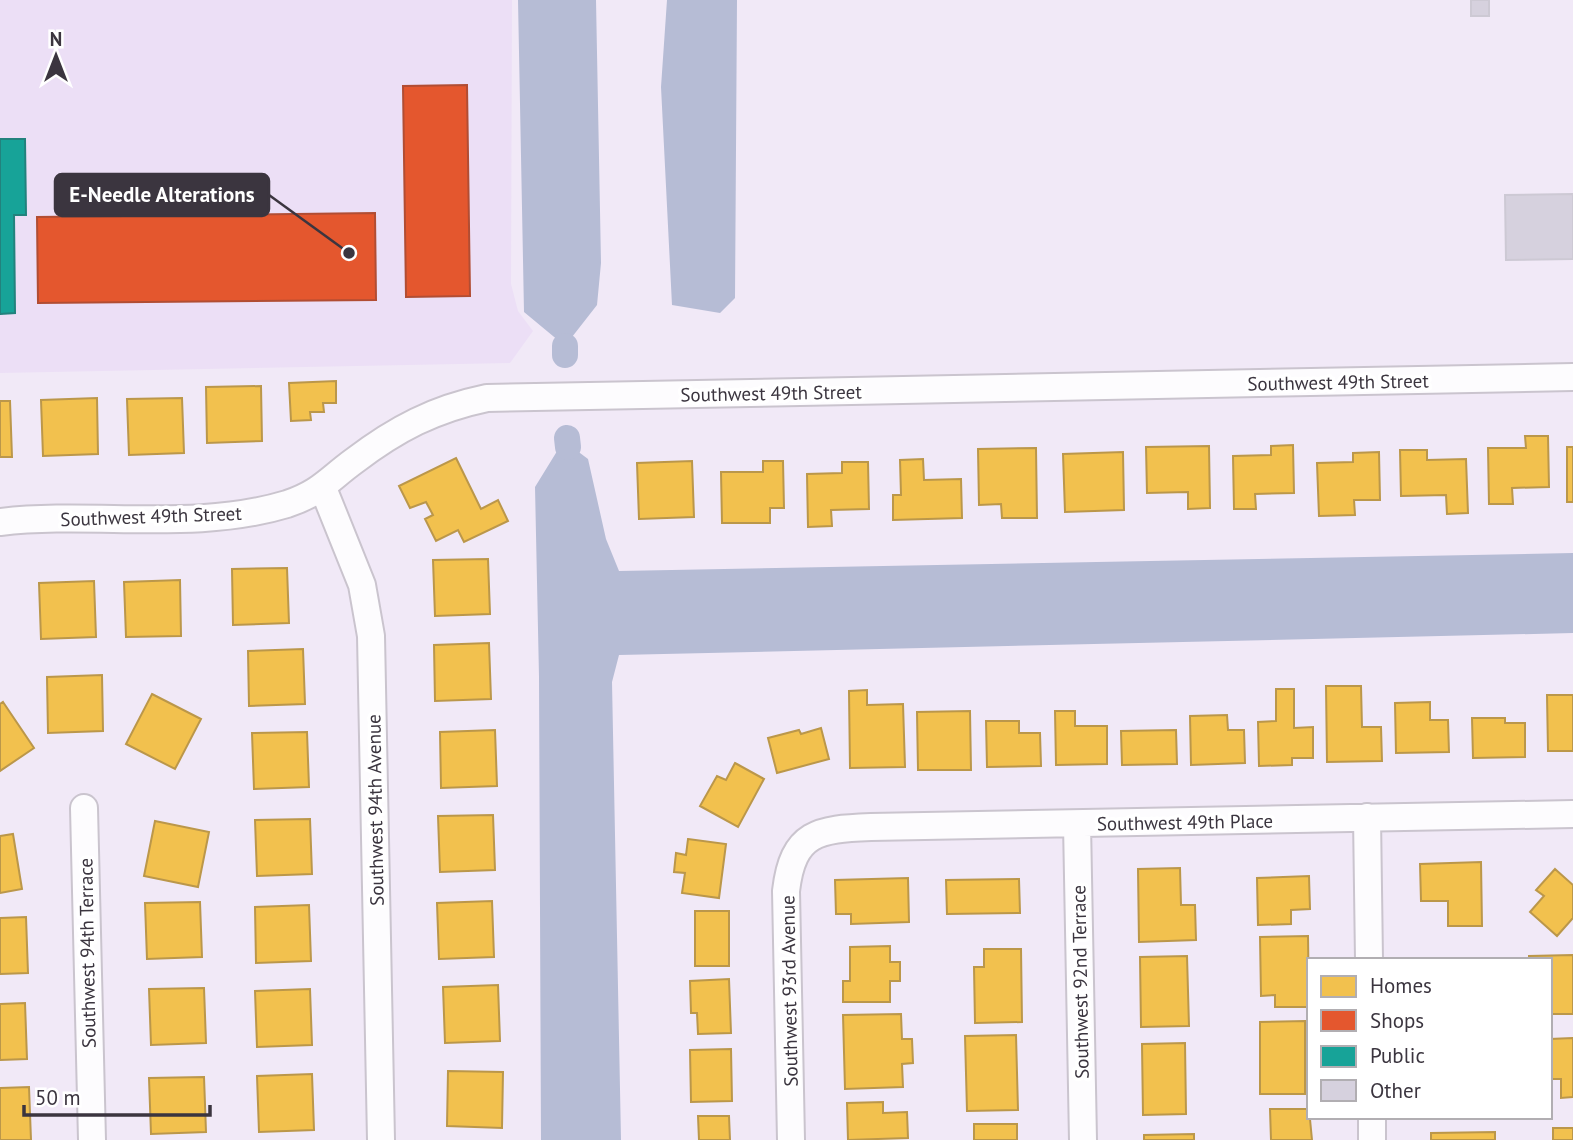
<svg xmlns="http://www.w3.org/2000/svg" width="1573" height="1140" font-family="'PT Sans',sans-serif">
  <style>
    .built { fill: #ecdff6 }
    .water { fill: #b6bcd5 }
    .homes { fill: #f2c14e; stroke: #bb974a; stroke-width: 2 }
    .shops { fill: #e4572e; stroke: #b14d33; stroke-width: 2 }
    .public { fill: #17a398; stroke: #22827d; stroke-width: 2 }
    .lines { fill: none; stroke-linecap: round; stroke-linejoin: round }
    .canal { stroke: #b6bcd5; stroke-width: 26 }
    .building { fill: #d6d1de; stroke: #cdc9d4; stroke-width: 2 }
    .minor-casing { stroke: #cac4ce; stroke-width: 30 }
    .minor { stroke: #fdfcfe; stroke-width: 26 }
    .labels { text-anchor: middle; stroke-width: 7; stroke-linejoin: round; paint-order: stroke }
    .street-label { font-size: 19px; fill: #3b353f; stroke: #fff }
    .leader { fill: none; stroke: #3b353f; stroke-width: 2.5 }
    .callout-dot { fill: #3b353f; stroke: #fff; stroke-width: 2.5 }
    .callout { fill: #3b353f; stroke: #3b353f; stroke-width: 2.5 }
    .callout-label { font-size: 21px; text-anchor: middle; font-weight: bold; fill: #fff }
  </style>
  <rect width="100%" height="100%" fill="#f1e9f7"/>
  <path class="built" d="M 0,0 L 512,0 L 511,284 L 518,311 L 533,331 L 510,363 L 0,373 Z"/>
  <path class="water" d="M 518,0 L 596,0 L 601,263 L 597,305 L 565,346 L 524,312 Z
    M 667,0 L 737,0 L 735,298 L 720,313 L 672,305 L 661,87 Z
    M 572,447 L 588,459 L 606,539 L 619,571 L 1573,553 L 1573,633 L 619,655 L 612,682 L 621,1140 L 541,1140 L 539,676 L 535,487 L 559,448 Z"/>
  <path class="homes" d="M 336,381 L 336,403 L 323,403 L 324,412 L 310,412 L 311,420 L 291,421 L 289,383 Z
    M 261,386 L 262,441 L 207,443 L 206,387 Z
    M 97,398 L 98,454 L 43,456 L 41,400 Z
    M 182,398 L 184,453 L 129,455 L 127,399 Z
    M 0,401 L 10,401 L 12,457 L 0,457 Z
    M 1525,436 L 1548,436 L 1549,487 L 1512,488 L 1513,504 L 1489,504 L 1488,448 L 1526,448 Z
    M 1293,445 L 1294,493 L 1255,494 L 1256,509 L 1234,509 L 1233,456 L 1271,455 L 1271,446 Z
    M 1209,446 L 1210,508 L 1188,509 L 1188,492 L 1147,493 L 1146,447 Z
    M 1567,447 L 1573,447 L 1573,502 L 1567,502 Z
    M 1036,448 L 1037,518 L 1002,518 L 1001,504 L 979,505 L 978,449 Z
    M 1400,450 L 1427,450 L 1427,460 L 1466,459 L 1468,513 L 1447,514 L 1446,495 L 1401,496 Z
    M 1123,452 L 1124,510 L 1065,512 L 1063,454 Z
    M 1379,452 L 1380,500 L 1354,500 L 1355,515 L 1319,516 L 1317,463 L 1353,462 L 1353,453 Z
    M 456,458 L 481,509 L 498,500 L 508,521 L 464,542 L 458,530 L 436,541 L 425,519 L 433,515 L 426,502 L 410,508 L 399,486 Z
    M 923,459 L 924,480 L 961,479 L 962,518 L 893,520 L 893,495 L 901,495 L 900,460 Z
    M 692,461 L 694,517 L 639,519 L 637,463 Z
    M 763,461 L 783,461 L 784,508 L 770,508 L 770,523 L 722,523 L 721,472 L 763,472 Z
    M 842,462 L 868,462 L 869,509 L 831,510 L 832,526 L 808,527 L 807,474 L 842,473 Z
    M 488,559 L 490,614 L 435,616 L 433,560 Z
    M 287,568 L 289,623 L 233,625 L 232,569 Z
    M 180,580 L 181,636 L 126,637 L 124,582 Z
    M 94,581 L 96,637 L 41,639 L 39,583 Z
    M 489,643 L 491,699 L 435,701 L 434,645 Z
    M 303,649 L 305,704 L 249,706 L 248,651 Z
    M 102,675 L 103,731 L 48,733 L 47,677 Z
    M 1326,686 L 1361,686 L 1362,727 L 1381,727 L 1382,761 L 1327,762 Z
    M 1276,689 L 1294,689 L 1294,728 L 1313,727 L 1313,758 L 1292,758 L 1292,765 L 1259,766 L 1258,722 L 1276,721 Z
    M 867,690 L 867,705 L 903,704 L 905,767 L 850,768 L 849,691 Z
    M 152,694 L 201,719 L 175,769 L 126,744 Z
    M 1547,695 L 1573,695 L 1573,751 L 1548,751 Z
    M 3,702 L 34,748 L 0,771 L 0,704 Z
    M 1430,702 L 1430,720 L 1448,720 L 1449,752 L 1396,753 L 1395,703 Z
    M 970,711 L 971,770 L 918,770 L 917,712 Z
    M 1055,711 L 1075,711 L 1075,726 L 1107,726 L 1107,764 L 1056,765 Z
    M 1227,715 L 1228,730 L 1244,730 L 1245,763 L 1191,765 L 1190,716 Z
    M 1472,718 L 1505,718 L 1505,723 L 1525,723 L 1525,757 L 1473,758 Z
    M 986,721 L 1019,721 L 1019,733 L 1040,733 L 1041,766 L 987,767 Z
    M 821,728 L 829,759 L 777,773 L 768,738 L 799,730 L 801,734 Z
    M 495,730 L 497,786 L 441,788 L 440,732 Z
    M 1176,730 L 1177,764 L 1122,765 L 1121,731 Z
    M 307,732 L 309,787 L 254,789 L 252,733 Z
    M 735,763 L 764,779 L 738,827 L 700,806 L 717,776 L 726,780 Z
    M 493,815 L 495,870 L 440,872 L 438,816 Z
    M 310,819 L 312,874 L 257,876 L 255,820 Z
    M 155,821 L 209,832 L 198,887 L 144,876 Z
    M 13,834 L 22,889 L 0,893 L 0,836 Z
    M 688,839 L 726,844 L 719,898 L 682,893 L 685,873 L 674,872 L 676,853 L 686,855 Z
    M 1481,862 L 1482,926 L 1448,926 L 1448,901 L 1421,901 L 1420,864 Z
    M 1180,868 L 1181,905 L 1195,905 L 1196,940 L 1139,942 L 1138,869 Z
    M 1555,869 L 1573,885 L 1573,918 L 1557,936 L 1530,912 L 1544,896 L 1536,890 Z
    M 1309,876 L 1310,909 L 1291,910 L 1291,924 L 1258,925 L 1257,878 Z
    M 908,878 L 909,922 L 851,924 L 851,914 L 836,914 L 835,880 Z
    M 1019,879 L 1020,913 L 947,914 L 946,880 Z
    M 492,901 L 494,957 L 439,959 L 437,903 Z
    M 200,902 L 202,957 L 147,959 L 145,903 Z
    M 309,905 L 311,961 L 256,963 L 255,907 Z
    M 695,911 L 729,911 L 729,966 L 695,966 Z
    M 26,917 L 28,973 L 0,974 L 0,918 Z
    M 1308,936 L 1309,1007 L 1275,1007 L 1275,995 L 1261,996 L 1260,937 Z
    M 890,946 L 890,962 L 900,962 L 900,981 L 890,981 L 890,1002 L 843,1002 L 843,981 L 850,981 L 850,947 Z
    M 984,949 L 1021,949 L 1022,1022 L 975,1023 L 974,967 L 984,967 Z
    M 1573,955 L 1573,1014 L 1550,1014 L 1550,960 L 1529,960 L 1529,956 Z
    M 1187,956 L 1189,1026 L 1141,1027 L 1140,957 Z
    M 729,979 L 731,1033 L 698,1034 L 697,1013 L 691,1013 L 690,981 Z
    M 498,985 L 500,1041 L 445,1043 L 443,987 Z
    M 204,988 L 206,1043 L 151,1045 L 149,989 Z
    M 310,989 L 312,1045 L 257,1047 L 255,991 Z
    M 25,1003 L 27,1059 L 0,1060 L 0,1004 Z
    M 901,1014 L 902,1039 L 912,1039 L 913,1063 L 902,1064 L 903,1087 L 845,1089 L 843,1015 Z
    M 1305,1021 L 1305,1094 L 1260,1094 L 1260,1022 Z
    M 1016,1035 L 1018,1110 L 967,1111 L 965,1036 Z
    M 1573,1038 L 1573,1097 L 1561,1098 L 1561,1079 L 1551,1079 L 1550,1039 Z
    M 1185,1043 L 1186,1114 L 1143,1115 L 1142,1044 Z
    M 731,1049 L 732,1101 L 691,1102 L 690,1050 Z
    M 448,1071 L 503,1072 L 502,1128 L 447,1126 Z
    M 312,1074 L 314,1130 L 259,1132 L 257,1076 Z
    M 204,1077 L 206,1132 L 151,1134 L 149,1078 Z
    M 29,1087 L 31,1140 L 0,1140 L 0,1088 Z
    M 883,1102 L 883,1113 L 907,1112 L 908,1138 L 848,1140 L 847,1103 Z
    M 1270,1109 L 1309,1109 L 1312,1140 L 1271,1140 Z
    M 698,1116 L 729,1116 L 730,1140 L 699,1140 Z
    M 974,1124 L 1017,1124 L 1017,1140 L 974,1140 Z
    M 1553,1128 L 1573,1128 L 1573,1140 L 1553,1140 Z
    M 1495,1132 L 1495,1140 L 1431,1140 L 1431,1133 Z
    M 1194,1134 L 1194,1140 L 1144,1140 L 1144,1135 Z"/>
  <path class="shops" d="M 467,85 L 470,296 L 406,297 L 403,86 Z
    M 375,213 L 376,300 L 38,303 L 37,217 Z"/>
  <path class="public" d="M 0,139 L 25,139 L 26,215 L 14,215 L 15,313 L 0,314 Z"/>
  <g class="lines">
    <path class="canal" d="M 565,346 L 565,355
      M 567,438 L 568,447"/>
  </g>
  <path class="building" d="M 1471,0 L 1489,0 L 1489,16 L 1471,16 Z
    M 1573,194 L 1573,259 L 1506,260 L 1505,195 Z"/>
  <g class="lines">
    <defs>
      <path id="minor" d="M 323,488 L 362,585 L 371,636 L 381,1140
        M 0,522 C 94,511 195,532 287,504 C 320,493 328,480 354,461 C 396,429 434,409 487,398 L 1573,377
        M 84,808 L 92,1140
        M 1367,817 L 1369,960
        M 1077,824 L 1083,1140
        M 1372,1117 L 1372,1140
        M 791,1140 L 786,891 C 793,832 818,829 871,827 L 1573,814"/>
    </defs>
    <use href="#minor" class="minor-casing"/>
    <use href="#minor" class="minor"/>
  </g>
  <g class="labels">
    <g class="street-label">
      <text transform="translate(1338 382) rotate(-1)" y="7">Southwest 49th Street</text>
      <text transform="translate(771 393) rotate(-1)" y="7">Southwest 49th Street</text>
      <text transform="translate(151 516) rotate(-2)" y="7">Southwest 49th Street</text>
      <text transform="translate(375 810) rotate(-91)" y="7">Southwest 94th Avenue</text>
      <text transform="translate(1185 822) rotate(-1)" y="7">Southwest 49th Place</text>
      <text transform="translate(87 953) rotate(-91)" y="7">Southwest 94th Terrace</text>
      <text transform="translate(1080 982) rotate(-91)" y="7">Southwest 92nd Terrace</text>
      <text transform="translate(789 991) rotate(-91)" y="7">Southwest 93rd Avenue</text>
    </g>
  </g>
  <path class="leader" d="M349 253L269 195"/>
  <circle class="callout-dot" cx="349" cy="253" r="7"/>
  <rect class="callout" x="55" y="174" width="214" height="42" rx="7"/>
  <g class="callout-label">
    <text x="162" y="202">E-Needle Alterations</text>
  </g>
  <rect x="1307" y="958" width="245" height="161" fill="#ffffff" stroke="#b1aeb2" stroke-width="2"/>
  <rect x="1321" y="976" width="35" height="21" fill="#f2c14e" stroke="#b1aeb2" stroke-width="2"/>
  <text x="1370" y="993" font-size="21" fill="#3b353f">Homes</text>
  <rect x="1321" y="1010" width="35" height="21" fill="#e4572e" stroke="#b1aeb2" stroke-width="2"/>
  <text x="1370" y="1028" font-size="21" fill="#3b353f">Shops</text>
  <rect x="1321" y="1046" width="35" height="21" fill="#17a398" stroke="#b1aeb2" stroke-width="2"/>
  <text x="1370" y="1063" font-size="21" fill="#3b353f">Public</text>
  <rect x="1321" y="1080" width="35" height="21" fill="#d6d1de" stroke="#b1aeb2" stroke-width="2"/>
  <text x="1370" y="1098" font-size="21" fill="#3b353f">Other</text>
  <g transform="translate(56 56)" stroke="#ffffff" stroke-width="5" paint-order="stroke">
  <path d="M0-5L12 26L0 18L-12 26Z" fill="#3b353f"/>
  <text y="-10" font-size="19" font-weight="bold" text-anchor="middle" fill="#3b353f">N</text>
  </g>
  <path d="M24 1105v10h186v-10" fill="none" stroke="#3b353f" stroke-width="3.5"/>
  <text x="35" y="1105" font-size="21" fill="#3b353f" stroke="#ffffff" stroke-width="5" paint-order="stroke">50 m</text>
</svg>
